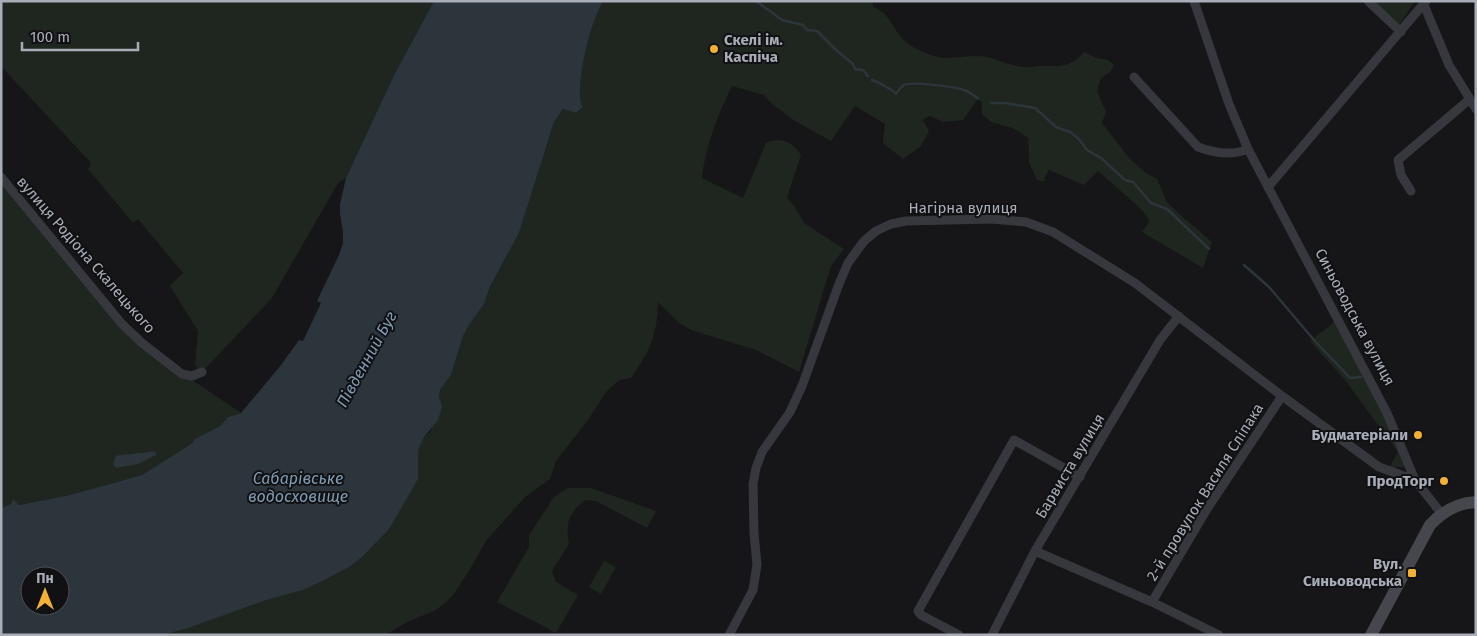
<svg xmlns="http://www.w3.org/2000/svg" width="1477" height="636" font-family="'Fira Sans',sans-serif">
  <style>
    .green { fill: #1e261f }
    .water { fill: #2c353c; fill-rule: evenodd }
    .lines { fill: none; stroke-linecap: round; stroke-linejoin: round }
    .stream { stroke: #2c353c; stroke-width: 2.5 }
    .street { stroke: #37383d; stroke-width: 9 }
    .secondary { stroke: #45474d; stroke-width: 12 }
    .poi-dot { fill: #f2b134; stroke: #111113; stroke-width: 2 }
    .labels { text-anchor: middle; stroke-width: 4; stroke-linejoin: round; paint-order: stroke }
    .poi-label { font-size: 15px; font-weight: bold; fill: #a8adb8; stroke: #111113; text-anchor: end }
    .street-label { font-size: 15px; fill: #a8adb8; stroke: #111113 }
    .water-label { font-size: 16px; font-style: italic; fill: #7f9bb3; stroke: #111113 }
  </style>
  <rect width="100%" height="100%" fill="#161618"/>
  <path class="green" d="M 1,1 L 434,1 L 393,77 L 346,178 L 338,183 L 272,298 L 202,372 L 195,365 L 198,331 L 170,286 L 183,273 L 138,219 L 133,223 L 88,169 L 91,163 L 1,66 Z
    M 603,1 L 873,1 L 873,7 C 890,13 892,28 904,40 C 908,45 917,49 923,52 C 948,64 965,53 987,57 C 996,59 1004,63 1013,65 C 1022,68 1030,67 1039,66 C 1059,66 1071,68 1084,52 L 1097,58 L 1108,60 L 1114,65 L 1110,72 L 1101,78 L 1097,91 L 1106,112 L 1102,123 L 1130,159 L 1146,173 L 1157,179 L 1167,202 L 1178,213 L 1212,242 L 1203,268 L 1142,232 L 1150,221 L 1141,209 L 1098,171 L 1084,185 L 1049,170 L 1045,177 L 1044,182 L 1037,180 L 1029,162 L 1028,138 L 1015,129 L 991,122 L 982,114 L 982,102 L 977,100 L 963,120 L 943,122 L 930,116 L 923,120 L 929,131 L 921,146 L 903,159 L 883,143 L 885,124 L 855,106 L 831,141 L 795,121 L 772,104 L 764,95 L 732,86 C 718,114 705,147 702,178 L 743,198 L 766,143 C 779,136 794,142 801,155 L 787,198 L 795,207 L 804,223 L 844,249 L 831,266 L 799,372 L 756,350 L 691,330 L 679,323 L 658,302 C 657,337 650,350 631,378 L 619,380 L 606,392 L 588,420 L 556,461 L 550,479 L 525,497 L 486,541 L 469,571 L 453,595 L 445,603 L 436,610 L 407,622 L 385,635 L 80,635 L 417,466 L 418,451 L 424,437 L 431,431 L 440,390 L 451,375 L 463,336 L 469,325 L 484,304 L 490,288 L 519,233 L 554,122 L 563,109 L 576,113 L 581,110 C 580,99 579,89 580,78 C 582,57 593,20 603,1 Z
    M 1369,1 L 1415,1 L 1397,28 Z
    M 1,177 L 122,324 L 185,375 L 241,413 L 228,417 L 220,426 L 195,439 L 191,444 L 142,475 L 70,495 L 19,505 L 13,499 L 11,504 L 1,508 Z
    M 1338,319 L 1405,460 L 1404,467 L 1389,468 L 1398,452 L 1345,380 L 1310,341 Z
    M 568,488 L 591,488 L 656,511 L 647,528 L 596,501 L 585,500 C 569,514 565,522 569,544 L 552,571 L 556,582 L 578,595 L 556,633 L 497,602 L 529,547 L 529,535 L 554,497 Z
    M 604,561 L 616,567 L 601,594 L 589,587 Z"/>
  <path class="water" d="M 434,1 L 603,1 C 590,26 580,65 580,93 C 579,99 582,102 582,108 L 576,113 L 563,109 L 554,122 L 519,233 L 490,287 L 484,304 L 469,325 L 463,336 L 451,375 L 440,390 L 439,397 L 442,407 L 438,420 L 424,437 L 418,451 L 418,479 L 389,529 L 362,557 L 349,567 L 318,583 L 302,590 L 266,600 L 188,628 L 162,635 L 1,635 L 1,508 L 11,504 L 13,499 L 19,505 L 70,495 L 142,475 L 191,444 L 195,439 L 220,426 L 228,417 L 241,413 L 281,365 L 299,340 L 303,341 L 321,303 L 317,301 L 339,255 L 343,243 L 343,232 L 340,214 L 340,204 L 346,178 L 393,77 ZM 30,576 L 60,576 L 60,606 L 30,606 Z
    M 154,451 L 156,453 L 156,455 L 138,464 L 116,468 L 113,464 L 116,456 C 129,453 141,454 154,451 Z"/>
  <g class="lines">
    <path class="stream" d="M 756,1 L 782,20 L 803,25 L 807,30 L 817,31 L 836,50 L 853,64 L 855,69 L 863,70 L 868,76
      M 872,80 C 878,82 893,90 896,94 C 898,91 901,87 904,85 C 910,81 956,87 964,90 C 970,91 972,96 978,98
      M 991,103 L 1005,103 L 1035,108 L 1056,127 L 1070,132 L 1078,138 L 1087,150 L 1101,158 L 1125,180 L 1133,182 L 1151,203 L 1167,209 L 1209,249
      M 1244,265 L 1269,287 L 1314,340 L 1350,378 L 1361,377"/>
    <path class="street" d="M 1194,1 L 1229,104 L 1248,149 L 1387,413 L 1415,480 L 1441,513
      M 1368,1 L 1401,32
      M 1424,5 L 1449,65 L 1476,109
      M 1134,77 L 1198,147 C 1214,153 1232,156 1248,149
      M 1,177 L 122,324 L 142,343 L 182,374 L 192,376 L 202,372
      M 1268,187 L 1426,1
      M 1411,191 L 1401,175 L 1398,160 L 1470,99
      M 1035,551 L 1152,602 L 1219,635
      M 1152,602 L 1207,509 L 1282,396
      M 729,635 L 753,590 L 757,565 L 754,533 L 753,484 L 756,468 L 762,452 L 790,412 L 802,386 L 839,284 L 848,263 L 864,241 L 876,231 L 891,224 L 906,221 L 991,219 L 1026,222 L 1053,232 L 1135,283 L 1282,396 L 1379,467 L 1415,480
      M 959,635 L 921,615 L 918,611 L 1014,440 L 1080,477
      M 992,635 L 1035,551 L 1160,340 L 1179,316"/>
    <path class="secondary" d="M 1371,635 L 1430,525 C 1443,511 1457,503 1476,502"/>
  </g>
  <g class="poi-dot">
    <circle cx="714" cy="49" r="5"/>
    <circle cx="1418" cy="435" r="5"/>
    <circle cx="1444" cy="481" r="5"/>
    <rect x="1407" y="568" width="10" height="10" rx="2.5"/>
  </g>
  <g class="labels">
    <g class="poi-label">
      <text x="724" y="45" text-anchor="start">Скелі ім.<tspan x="724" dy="17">Каспіча</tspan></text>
      <text x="1408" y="440">Будматеріали</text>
      <text x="1434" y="486">ПродТорг</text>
      <text x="1402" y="569">Вул.<tspan x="1402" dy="17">Синьоводська</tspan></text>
    </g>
    <g class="street-label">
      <text x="963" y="213">Нагірна вулиця</text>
      <text transform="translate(86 255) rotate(49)" y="5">вулиця Родіона Скалецького</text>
      <text transform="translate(1355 317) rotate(62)" y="5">Синьоводська вулиця</text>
      <text transform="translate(1070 466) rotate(-59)" y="5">Барвиста вулиця</text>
      <text transform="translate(1205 492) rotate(-58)" y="5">2-й провулок Василя Сліпака</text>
    </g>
    <g class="water-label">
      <text transform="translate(366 359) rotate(-61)" y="6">Південний Буг</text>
      <text x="298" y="484">Сабарівське<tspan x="298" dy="18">водосховище</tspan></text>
    </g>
  </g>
  <rect width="1477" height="636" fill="none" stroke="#a8adb8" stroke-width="5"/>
  <g transform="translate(45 591)"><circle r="24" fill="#111113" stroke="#4d4f55"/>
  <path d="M0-4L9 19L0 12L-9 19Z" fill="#f2b134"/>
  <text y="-8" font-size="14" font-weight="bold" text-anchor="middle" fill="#a8adb8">Пн</text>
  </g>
  <path d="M22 42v8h116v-8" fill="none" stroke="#a8adb8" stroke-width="2.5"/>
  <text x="30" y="42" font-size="15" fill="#a8adb8" stroke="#111113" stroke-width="4" paint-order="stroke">100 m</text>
</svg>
